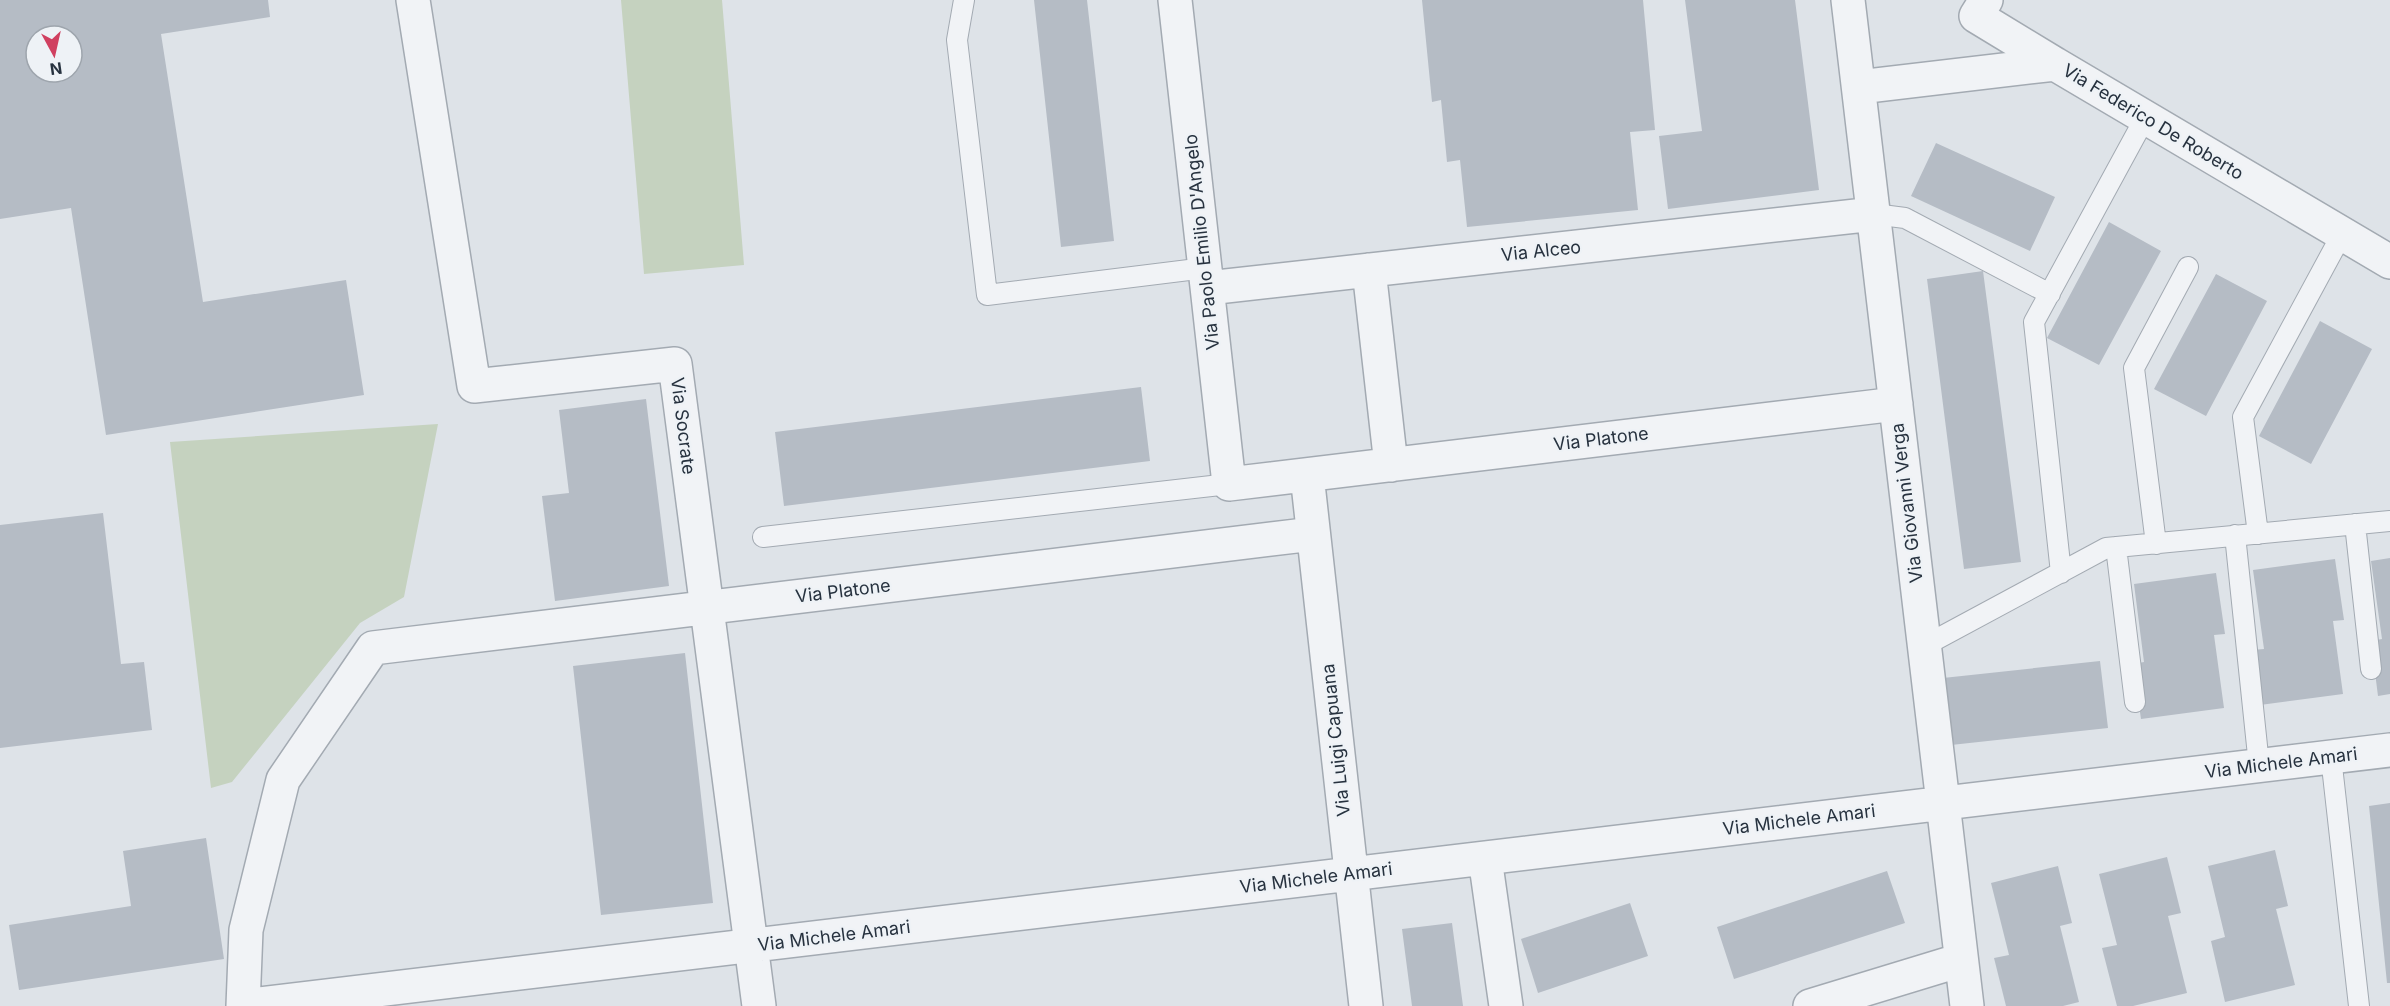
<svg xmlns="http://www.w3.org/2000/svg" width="2390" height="1006" font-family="Inter,sans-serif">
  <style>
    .green { fill: #c5d2bf }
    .building { fill: #b5bcc5; fill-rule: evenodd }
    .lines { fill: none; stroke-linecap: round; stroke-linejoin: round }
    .lane-casing { stroke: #a3aab2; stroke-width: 22 }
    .street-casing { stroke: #a3aab2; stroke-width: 36 }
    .lane { stroke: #f1f3f6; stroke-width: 20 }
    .street { stroke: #f1f3f6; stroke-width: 33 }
    .labels { text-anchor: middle; stroke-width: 4.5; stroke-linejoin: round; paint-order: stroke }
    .street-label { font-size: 18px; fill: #27323f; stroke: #eef2f6 }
  </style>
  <rect width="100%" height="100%" fill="#dee3e8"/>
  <path class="green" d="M 621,0 L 722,0 L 744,265 L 644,274 Z
    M 438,424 L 404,597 L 360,623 L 232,782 L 211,788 L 170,442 Z"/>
  <path class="building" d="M 0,0 L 268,0 L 270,17 L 161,34 L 203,302 L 346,280 L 364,395 L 106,435 L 71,208 L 0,219 ZM 36,36 L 72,36 L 72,72 L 36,72 Z
    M 1034,0 L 1087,0 L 1114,241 L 1061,247 Z
    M 1422,0 L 1643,0 L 1655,130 L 1630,132 L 1638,210 L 1467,227 L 1460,160 L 1447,162 L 1441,100 L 1432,102 Z
    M 1685,0 L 1795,0 L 1819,190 L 1668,209 L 1659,136 L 1702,131 Z
    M 1936,143 L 2055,197 L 2030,251 L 1911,196 Z
    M 2109,222 L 2161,251 L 2099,365 L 2047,338 Z
    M 1983,271 L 2021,562 L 1964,569 L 1927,279 Z
    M 2216,274 L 2267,301 L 2206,416 L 2154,389 Z
    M 2320,321 L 2372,349 L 2311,464 L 2259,436 Z
    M 1141,387 L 1150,461 L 784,506 L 775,432 Z
    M 646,399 L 669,586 L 555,601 L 542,496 L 569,493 L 559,410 Z
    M 103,513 L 121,664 L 144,662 L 152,730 L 0,748 L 0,525 Z
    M 2390,558 L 2390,694 L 2378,696 L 2371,641 L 2382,639 L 2371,561 Z
    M 2335,559 L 2344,620 L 2333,621 L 2343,694 L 2260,705 L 2252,650 L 2264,649 L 2253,570 Z
    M 2216,573 L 2225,634 L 2214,635 L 2224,708 L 2141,719 L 2133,664 L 2144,662 L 2134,584 Z
    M 685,653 L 713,903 L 601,915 L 573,666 Z
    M 2100,661 L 2108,728 L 1951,745 L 1943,678 Z
    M 2390,803 L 2390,983 L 2387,983 L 2369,806 Z
    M 206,838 L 224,959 L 19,990 L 9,925 L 131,906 L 123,851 Z
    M 2275,850 L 2288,906 L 2276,909 L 2295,985 L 2225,1002 L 2211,941 L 2225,937 L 2208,866 Z
    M 2167,857 L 2181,913 L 2168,916 L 2187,993 L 2133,1006 L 2117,1006 L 2102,948 L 2117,945 L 2099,874 Z
    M 2058,866 L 2072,923 L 2060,926 L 2079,1002 L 2063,1006 L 2006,1006 L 1994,958 L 2009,955 L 1991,883 Z
    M 1887,871 L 1905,923 L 1734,979 L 1717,927 Z
    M 1630,903 L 1648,956 L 1538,993 L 1521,939 Z
    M 1452,923 L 1463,1006 L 1412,1006 L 1402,929 Z"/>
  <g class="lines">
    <defs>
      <path id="lane" d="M 964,0 L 957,40 L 987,295 L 1205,268
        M 1874,214 L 1905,218 L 2050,294
        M 2355,524 L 2371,669
        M 2258,534 L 2243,417 L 2342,234
        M 2235,535 L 2259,765
        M 763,537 L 1229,484
        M 2156,544 L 2134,368 L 2188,267
        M 2116,547 L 2135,702
        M 2061,573 L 2034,322 L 2145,118
        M 1924,646 L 2106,548 L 2390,521
        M 2331,757 L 2359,1006"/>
      <path id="street" d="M 413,0 L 474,386 L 675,364 L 759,1006
        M 1175,0 L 1229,484 L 1896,404
        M 1848,0 L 1967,1006
        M 1986,0 L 1976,16 L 2055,64
        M 1859,87 L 2055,64 L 2390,262
        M 1369,270 L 1391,465
        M 1208,288 L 1874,214
        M 1307,475 L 1366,1006
        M 1485,858 L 1506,1006
        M 243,1006 L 2390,750
        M 243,1006 L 246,930 L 283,780 L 373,648 L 1313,534
        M 1810,1006 L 1961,960"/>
    </defs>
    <use href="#lane" class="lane-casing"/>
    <use href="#street" class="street-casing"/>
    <use href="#lane" class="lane"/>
    <use href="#street" class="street"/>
  </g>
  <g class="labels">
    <g class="street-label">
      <text transform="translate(2153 122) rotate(31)" y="6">Via Federico De Roberto</text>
      <text transform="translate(1202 242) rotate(-96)" y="6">Via Paolo Emilio D'Angelo</text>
      <text transform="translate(1541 251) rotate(-6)" y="6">Via Alceo</text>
      <text transform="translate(683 426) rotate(83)" y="6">Via Socrate</text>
      <text transform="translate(1601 439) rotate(-7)" y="6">Via Platone</text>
      <text transform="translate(1907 503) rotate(-97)" y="6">Via Giovanni Verga</text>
      <text transform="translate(843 591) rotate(-7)" y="6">Via Platone</text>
      <text transform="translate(1336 740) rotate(-96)" y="6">Via Luigi Capuana</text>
      <text transform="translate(2281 763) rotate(-7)" y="6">Via Michele Amari</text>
      <text transform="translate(1799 820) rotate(-7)" y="6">Via Michele Amari</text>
      <text transform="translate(1316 878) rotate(-7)" y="6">Via Michele Amari</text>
      <text transform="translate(834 936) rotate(-7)" y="6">Via Michele Amari</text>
    </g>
  </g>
  <g transform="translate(54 54) rotate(172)"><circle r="28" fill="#eef2f6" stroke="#9ea5ad" stroke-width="1.5"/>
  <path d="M0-4.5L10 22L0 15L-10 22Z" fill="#d04060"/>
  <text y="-9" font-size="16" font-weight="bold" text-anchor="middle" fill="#27323f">N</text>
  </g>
</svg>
